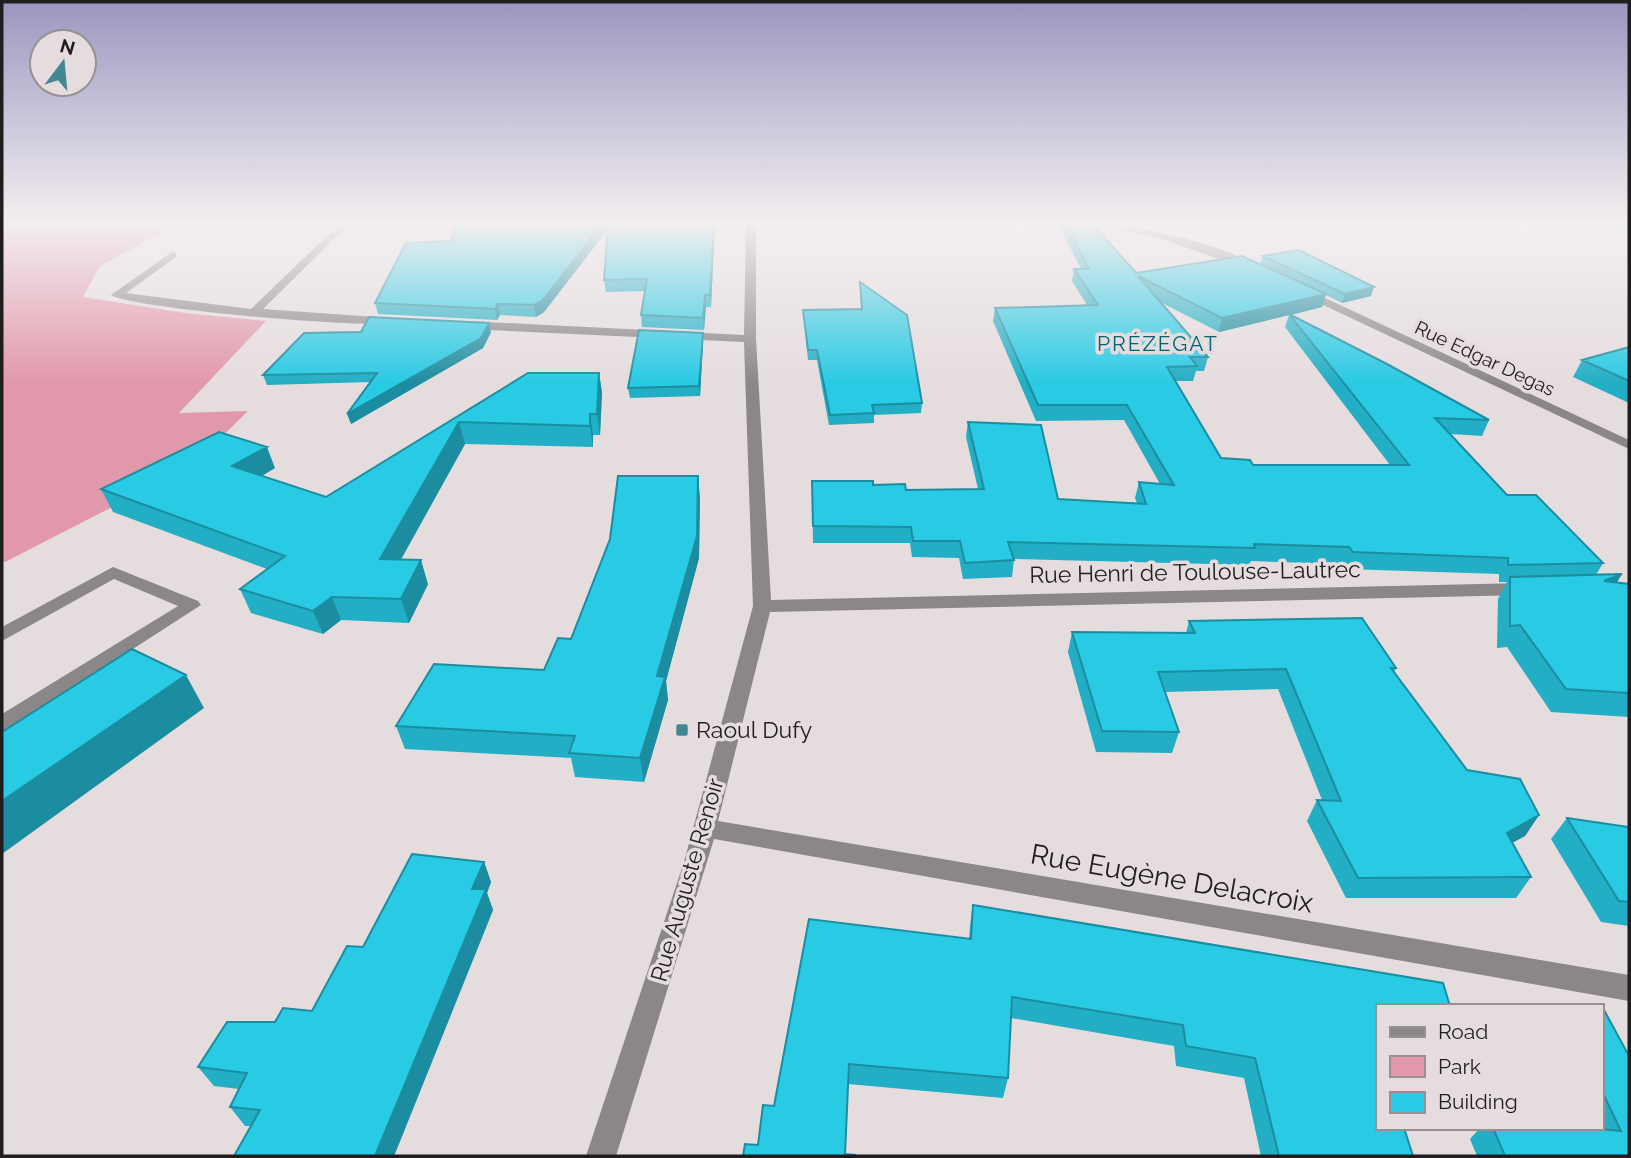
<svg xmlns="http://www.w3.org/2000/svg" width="1631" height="1158" font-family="Raleway,sans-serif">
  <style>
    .green { fill: #e198ab }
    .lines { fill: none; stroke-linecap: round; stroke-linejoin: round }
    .minor { fill: #8b8788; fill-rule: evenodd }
    .wall { fill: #22aec4; fill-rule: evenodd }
    .shaded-wall { fill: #1c8da0 }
    .building { fill: #28cae4; stroke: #1c8da0; stroke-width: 2 }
    .poi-dot { fill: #428794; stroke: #e5dcde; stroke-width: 2.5 }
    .labels { text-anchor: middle; stroke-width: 7; stroke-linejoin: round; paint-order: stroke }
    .far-street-label { font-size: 19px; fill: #201d1e; stroke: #e5dcde }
    .far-quarter-label { font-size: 21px; letter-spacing: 2px; fill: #006371; stroke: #e5dcde }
    .street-label { font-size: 23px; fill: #201d1e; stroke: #e5dcde }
    .poi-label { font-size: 23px; fill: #201d1e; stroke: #e5dcde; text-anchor: start }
    .near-street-label { font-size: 28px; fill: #201d1e; stroke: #e5dcde }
  </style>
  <rect width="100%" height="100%" fill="#e5dcde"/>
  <path class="green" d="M 2,222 L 181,222 L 100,266 L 83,297 L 185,313 L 266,321 L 179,413 L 248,411 L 192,466 L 5,562 L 2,560 Z"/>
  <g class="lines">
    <path class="minor" d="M 346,222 L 357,222 L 334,239 L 263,309 L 390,318 L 396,321 L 394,323 C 366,329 129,308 111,295 L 172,252 L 176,253 L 176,257 L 126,293 L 251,309 L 328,235 Z
      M 746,222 L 756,222 L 756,339 L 771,600 L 1525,583 L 1534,589 L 1525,595 L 770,612 L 718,821 L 1629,975 L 1629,1001 L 714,839 L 616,1156 L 586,1156 L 684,862 L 753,606 L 744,342 L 467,329 L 461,325 L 467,321 L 744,335 Z
      M 1085,222 C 1124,222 1226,243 1256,267 L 1247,269 L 1168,241 Z
      M 1300,290 L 1308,290 L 1629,440 L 1629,449 L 1300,294 Z
      M 113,567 L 198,601 L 201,605 L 9,729 L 2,732 L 2,714 L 178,606 L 114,579 L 2,641 L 2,627 Z"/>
  </g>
  <path class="wall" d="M 715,222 L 711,307 L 706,307 L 704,330 L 642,327 L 641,315 L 645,291 L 606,292 L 604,280 Z
    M 1057,222 L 1091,222 L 1136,273 L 1260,264 L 1263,256 L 1371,296 L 1342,303 L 1326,295 L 1322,307 L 1291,315 L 1489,420 L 1482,436 L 1450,434 L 1507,495 L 1603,563 L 1596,575 L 1622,574 L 1617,582 L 1629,584 L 1629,717 L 1551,712 L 1507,647 L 1497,648 L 1498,599 L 1507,582 L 1499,582 L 1499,574 L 1346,569 L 1342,564 L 1251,561 L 1249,565 L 1014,559 L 1012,577 L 963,579 L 959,558 L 912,557 L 910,543 L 813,543 L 812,481 L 873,485 L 906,490 L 978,489 L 966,437 L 968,422 L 1058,499 L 1137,503 L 1135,498 L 1139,482 L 1160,484 L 1124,420 L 1036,421 L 993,321 L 995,308 L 1087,305 L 1072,281 L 1074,269 L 1081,269 ZM 1160,302 L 1219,332 L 1289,315 L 1285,327 L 1390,465 L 1253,465 L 1221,458 L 1176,381 L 1193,381 L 1196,371 L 1204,371 L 1208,357 Z
    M 1617,222 L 1629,222 L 1629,230 L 1614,228 Z
    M 603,223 L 605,233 L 544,312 L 536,317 L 500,315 L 497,320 L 378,314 L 375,303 L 451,241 Z
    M 860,282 L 922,403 L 921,413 L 874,415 L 874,423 L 829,425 L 817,360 L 808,360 L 803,310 L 861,309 Z
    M 491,332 L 483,348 L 351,424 L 370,382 L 267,385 L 263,375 Z
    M 703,343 L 700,396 L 630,398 L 628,388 Z
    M 1629,347 L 1629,403 L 1573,377 L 1582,360 Z
    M 528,373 L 599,373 L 602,393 L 600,435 L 593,435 L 593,447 L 465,444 L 400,560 L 428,584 L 409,623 L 341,620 L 323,634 L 251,613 L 240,589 L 267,569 L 113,512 L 101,489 L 275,468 L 262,476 L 326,497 Z
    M 700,497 L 699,558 L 666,681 L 668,700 L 644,782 L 575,777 L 571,758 L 405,749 L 396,726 L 544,670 Z
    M 1189,621 L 1396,668 L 1394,672 L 1467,770 L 1539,815 L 1525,836 L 1512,843 L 1531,877 L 1516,898 L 1346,898 L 1307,821 L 1317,800 L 1322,800 L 1278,689 L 1165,692 L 1179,732 L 1172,753 L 1096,752 L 1068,652 L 1072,632 L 1186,633 Z
    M 1567,818 L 1629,827 L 1629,926 L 1601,922 L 1551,839 Z
    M 484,862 L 491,882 L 487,893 L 493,910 L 394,1156 L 234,1156 L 251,1126 L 245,1126 L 230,1107 L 239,1089 L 214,1086 L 198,1067 L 275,1022 L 312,1011 L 363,947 Z
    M 973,905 L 1377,1006 L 1377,1128 L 1413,1156 L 1261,1156 L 1244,1078 L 1176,1066 L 1174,1046 L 1011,1018 L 1008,1078 L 1003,1098 L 848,1084 L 758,1145 L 774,1106 L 969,939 L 970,926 Z
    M 1601,1009 L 1629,1156 L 1477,1156 L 1470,1139 L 1480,1128 L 1601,1128 Z"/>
  <path class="shaded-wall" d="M 714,222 L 715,222 L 711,307 L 710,295 Z
    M 603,223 L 605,233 L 544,312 L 536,317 L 534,305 Z
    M 1374,287 L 1371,296 L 1342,303 L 1345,294 Z
    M 1326,294 L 1322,307 L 1290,315 L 1289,314 L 1289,315 L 1219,332 L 1222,318 Z
    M 705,295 L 706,307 L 704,330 L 703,318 Z
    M 498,304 L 500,315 L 497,320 L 495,309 Z
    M 489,323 L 491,332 L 483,348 L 351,424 L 347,414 Z
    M 703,333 L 703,343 L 700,396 L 699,386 Z
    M 599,373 L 602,393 L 600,435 L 597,414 Z
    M 590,414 L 593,435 L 593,447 L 590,426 Z
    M 459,422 L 465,444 L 388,583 L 380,559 Z
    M 267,447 L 275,468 L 241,488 L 232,466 Z
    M 698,476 L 700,497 L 699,558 L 666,681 L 668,700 L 644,782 L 640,758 Z
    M 421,560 L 428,584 L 409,623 L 401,599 Z
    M 1622,574 L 1608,596 L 1604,581 Z
    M 332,597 L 341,620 L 323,634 L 313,611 Z
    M 186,675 L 204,708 L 2,854 L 2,801 Z
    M 1539,815 L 1525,836 L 1493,853 L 1507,833 Z
    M 484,862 L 491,882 L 487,893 L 493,910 L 394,1156 L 375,1156 L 472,889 Z"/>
  <path class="building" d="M 714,222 L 710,295 L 705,295 L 703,318 L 641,315 L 647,279 L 604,280 L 608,223 Z
    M 1064,222 L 1091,222 L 1136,273 L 1242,256 L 1326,294 L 1222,318 L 1138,276 L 1208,357 L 1190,357 L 1197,366 L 1167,367 L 1221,458 L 1250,460 L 1253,465 L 1409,465 L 1289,314 L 1387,364 L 1489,420 L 1435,418 L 1507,495 L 1536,495 L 1603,563 L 1508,565 L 1508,558 L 1353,552 L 1349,547 L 1254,544 L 1255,548 L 1008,542 L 1014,560 L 965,563 L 960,541 L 913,541 L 911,527 L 813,526 L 812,481 L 873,481 L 873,485 L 905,484 L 906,490 L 984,489 L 968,422 L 1041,425 L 1058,499 L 1146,504 L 1139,482 L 1174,485 L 1127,405 L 1038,405 L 995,308 L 1098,305 L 1074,269 L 1089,269 Z
    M 603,223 L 542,301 L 534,305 L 498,304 L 495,309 L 375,303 L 406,243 L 451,241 L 457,224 Z
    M 1299,250 L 1374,287 L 1345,294 L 1263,256 Z
    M 860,282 L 907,315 L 922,403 L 872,405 L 874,413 L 830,415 L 817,350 L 808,350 L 803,310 L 862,309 Z
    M 369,317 L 489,323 L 481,338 L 347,414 L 377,373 L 263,375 L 304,333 L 361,332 Z
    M 639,330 L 703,333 L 699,386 L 628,388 Z
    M 1629,347 L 1629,381 L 1582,360 Z
    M 528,373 L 599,373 L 597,414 L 590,414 L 590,426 L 459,422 L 380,559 L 421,560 L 401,599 L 332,597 L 313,611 L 240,589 L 285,556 L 101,489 L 219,432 L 267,447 L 232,466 L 326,497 Z
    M 618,476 L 698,476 L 697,536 L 657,676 L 665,677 L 640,758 L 569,753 L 575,736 L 396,726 L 434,664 L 544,670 L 558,638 L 571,639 L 610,539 Z
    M 1622,574 L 1604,581 L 1629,584 L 1629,693 L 1566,689 L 1520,625 L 1510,626 L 1510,577 Z
    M 1362,618 L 1396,668 L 1391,668 L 1467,770 L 1520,779 L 1539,815 L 1507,833 L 1531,877 L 1358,878 L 1317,800 L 1341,801 L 1286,669 L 1158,672 L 1179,732 L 1102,731 L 1072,632 L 1195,633 L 1189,621 Z
    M 132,649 L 186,675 L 2,801 L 2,732 Z
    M 1567,818 L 1629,827 L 1629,902 L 1619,901 Z
    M 412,854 L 484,862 L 472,889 L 486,889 L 375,1156 L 234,1156 L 260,1110 L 230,1107 L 247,1073 L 198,1067 L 227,1022 L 275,1022 L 283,1008 L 312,1011 L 347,946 L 363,947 Z
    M 973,905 L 1443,983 L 1450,1006 L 1377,1006 L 1377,1128 L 1404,1128 L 1413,1156 L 1279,1156 L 1255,1058 L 1186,1046 L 1183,1025 L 1012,997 L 1008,1078 L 849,1064 L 845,1154 L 855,1155 L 855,1156 L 743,1156 L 745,1144 L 758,1145 L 763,1105 L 774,1106 L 809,919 L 971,939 Z
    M 1601,1009 L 1604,1010 L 1629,1056 L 1629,1156 L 1505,1156 L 1493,1128 L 1591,1128 L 1621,1131 L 1601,1089 Z"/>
  <linearGradient id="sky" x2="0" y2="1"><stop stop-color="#9c96c0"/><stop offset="0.58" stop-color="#f3eff0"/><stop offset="1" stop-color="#f3eff0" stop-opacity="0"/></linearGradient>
  <rect width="1631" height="384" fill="url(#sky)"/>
  <rect class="poi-dot" x="675" y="723" width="14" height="14" rx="3.5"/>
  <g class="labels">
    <g class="far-street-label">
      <text transform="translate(1485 358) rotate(25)" y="7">Rue Edgar Degas</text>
    </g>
    <g class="far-quarter-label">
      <text x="1158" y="351">PRÉZÉGAT</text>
    </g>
    <g class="street-label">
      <text transform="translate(1195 572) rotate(-1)" y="8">Rue Henri de Toulouse-Lautrec</text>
      <text transform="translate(687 880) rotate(-74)" y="8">Rue Auguste Renoir</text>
    </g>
    <g class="poi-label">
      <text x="696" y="738">Raoul Dufy</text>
    </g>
    <g class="near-street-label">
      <text transform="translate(1172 878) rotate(10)" y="10">Rue Eugène Delacroix</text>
    </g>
  </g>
  <rect width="1631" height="1158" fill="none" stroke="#201d1e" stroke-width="7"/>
  <rect x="1376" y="1004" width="228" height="126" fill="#e5dcde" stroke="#969091" stroke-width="2"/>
  <rect x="1390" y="1027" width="35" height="10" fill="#8b8788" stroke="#969091" stroke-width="2"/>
  <text x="1438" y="1039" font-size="21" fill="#201d1e">Road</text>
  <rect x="1390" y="1056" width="35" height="21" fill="#e198ab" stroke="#969091" stroke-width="2"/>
  <text x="1438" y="1074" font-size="21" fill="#201d1e">Park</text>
  <rect x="1390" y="1092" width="35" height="21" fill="#28cae4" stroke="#969091" stroke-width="2"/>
  <text x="1438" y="1109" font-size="21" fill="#201d1e">Building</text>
  <g transform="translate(63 63) rotate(16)"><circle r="33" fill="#e5dcde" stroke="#969091" stroke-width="2"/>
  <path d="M0-5L12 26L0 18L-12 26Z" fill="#428794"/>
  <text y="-10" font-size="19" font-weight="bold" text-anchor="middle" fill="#201d1e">N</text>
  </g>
</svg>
